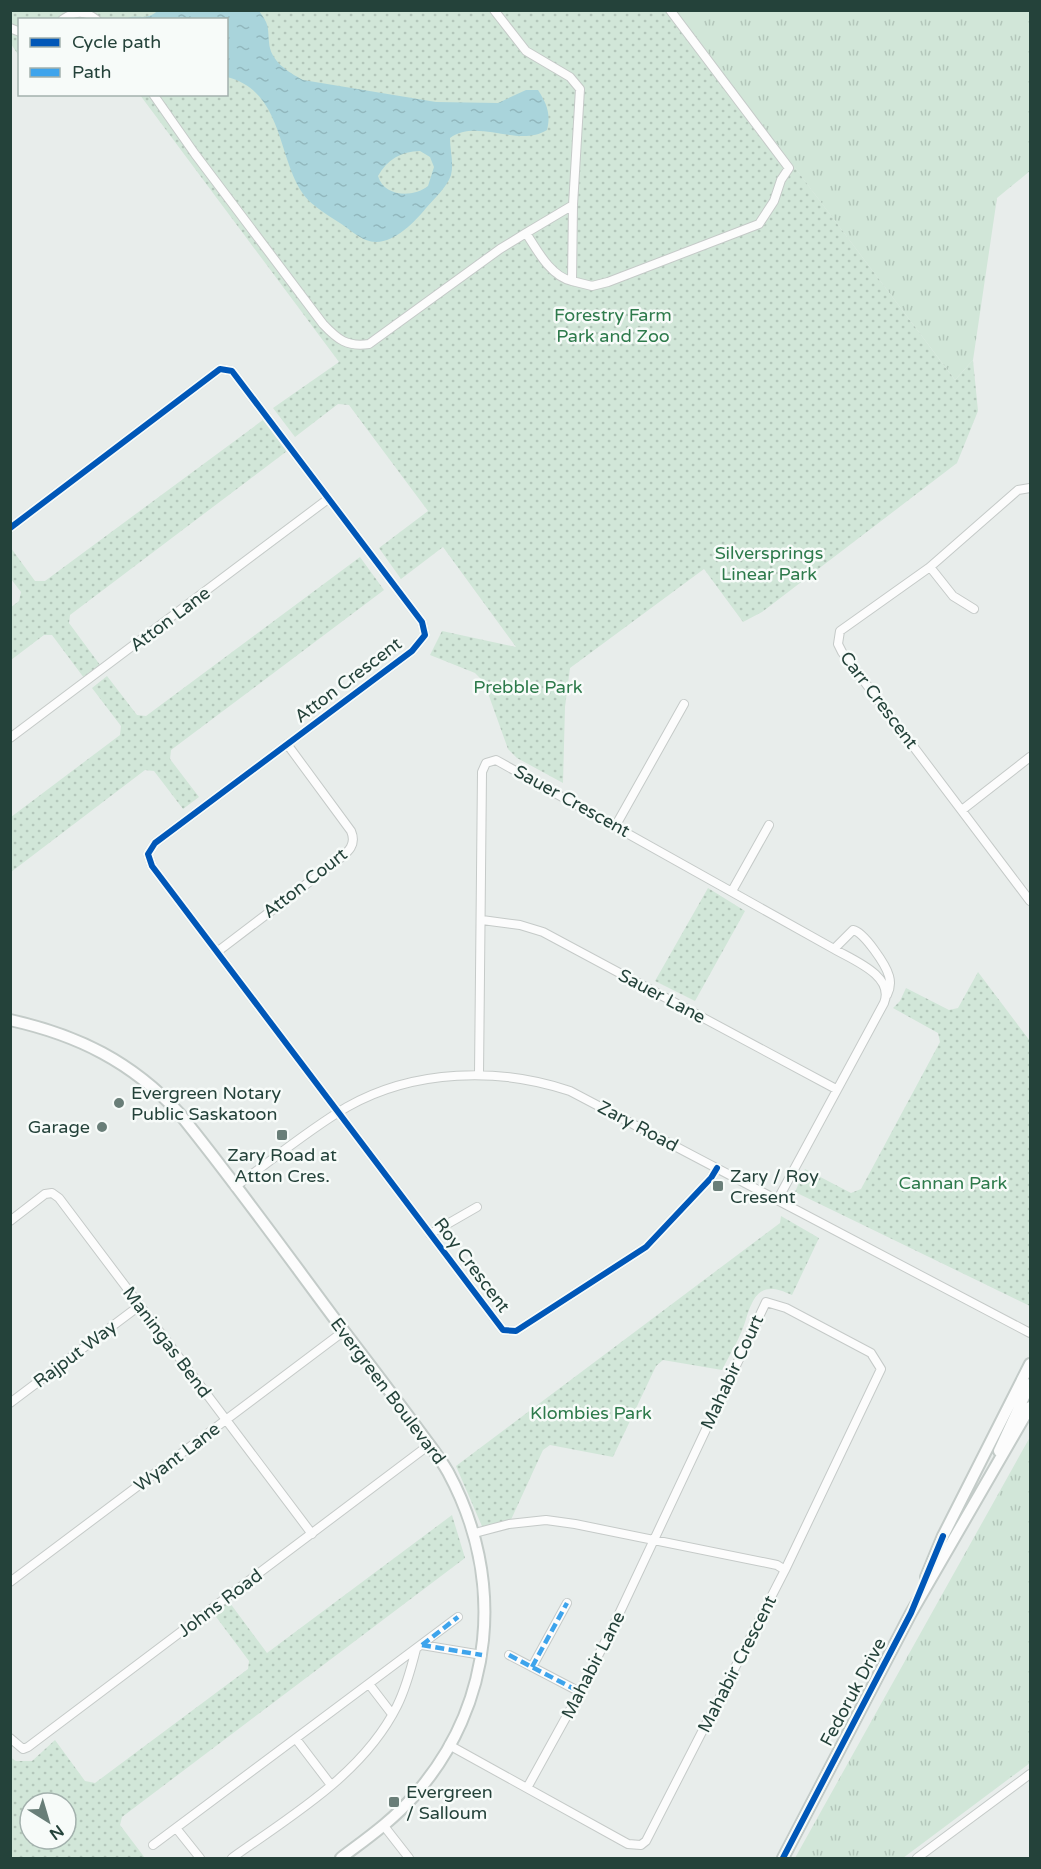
<svg xmlns="http://www.w3.org/2000/svg" width="1041" height="1869" font-family="'Varela Round',sans-serif">
  <style>
    .grass { fill: url(#grass-tufts) }
    .park { fill: url(#park-dots); fill-rule: evenodd }
    .water { fill: url(#water-ripples); fill-rule: evenodd }
    .lines { fill: none; stroke-linecap: round; stroke-linejoin: round }
    .street-casing { stroke: #c5cac8; stroke-width: 10 }
    .secondary-casing { stroke: #c3cbc8; stroke-width: 14 }
    .street { stroke: #fcfcfc; stroke-width: 8 }
    .secondary { stroke: #fcfcfc; stroke-width: 10 }
    .quiet { stroke: #3ea4ec; stroke-width: 4.5; stroke-dasharray: 9 4.5; stroke-linecap: butt }
    .cycleway-casing { stroke: #f7fbf9; stroke-width: 10 }
    .cycleway { stroke: #0057b8; stroke-width: 6 }
    .poi-dot { fill: #697e78; stroke: #f7fbf9; stroke-width: 2 }
    .labels { text-anchor: middle; stroke-width: 5; stroke-linejoin: round; paint-order: stroke }
    .park-label { font-size: 18px; fill: #2d7a4b; stroke: #f7fbf9 }
    .street-label { font-size: 18px; fill: #24423a; stroke: #f7fbf9 }
    .poi-label { font-size: 18px; fill: #24423a; stroke: #f7fbf9; text-anchor: start }
  </style>
  <defs>
    <pattern id="grass-tufts" width="24" height="20" patternUnits="userSpaceOnUse" patternTransform="scale(1.5)"><rect width="24" height="20" fill="#d1e6d8"/><path d="M3 7l-1-3M5 7V3M7 7l1-3M15 17l-1-3M17 17v-4M19 17l1-3" fill="none" stroke="#b3c6ba"/></pattern>
    <pattern id="park-dots" width="8" height="8" patternUnits="userSpaceOnUse" patternTransform="scale(1.5)"><rect width="8" height="8" fill="#d1e6d8"/><path d="M2 2h.1M6 6h.1" fill="none" stroke="#b3c6ba" stroke-width="1.8" stroke-linecap="round"/></pattern>
    <pattern id="water-ripples" width="26" height="14" patternUnits="userSpaceOnUse" patternTransform="scale(1.5)"><rect width="26" height="14" fill="#a9d4db"/><path d="M2 4q2-2 4 0t4 0M15 11q2-2 4 0t4 0" fill="none" stroke="#91b7bd"/></pattern>
  </defs>
  <rect width="100%" height="100%" fill="#e8edeb"/>
  <path class="grass" d="M 682,10 L 1030,11 L 1030,171 L 997,198 L 973,360 L 955,380 L 678,13 Z
    M 1030,1437 L 1030,1763 L 903,1858 L 795,1858 Z"/>
  <path class="park" d="M 11,11 L 682,11 L 679,14 L 955,380 L 973,360 L 978,411 L 957,463 L 762,612 L 743,622 L 704,569 L 570,668 L 565,707 L 563,783 L 517,758 L 508,749 L 484,682 L 475,673 L 430,655 L 442,631 L 516,647 L 443,547 L 401,579 L 379,548 L 428,511 L 349,405 L 338,404 L 295,437 L 273,408 L 339,362 L 140,95 L 226,94 L 226,20 L 85,19 L 79,12 L 69,19 L 20,20 L 19,56 L 11,44 Z
    M 267,417 L 291,448 L 70,615 L 69,623 L 103,669 L 87,682 L 52,635 L 44,635 L 11,660 L 10,608 L 19,601 L 21,592 L 11,579 L 11,548 L 35,581 L 45,581 Z
    M 360,557 L 384,590 L 171,750 L 170,759 L 199,797 L 183,809 L 154,771 L 145,770 L 11,872 L 11,817 L 120,735 L 121,726 L 92,688 L 107,676 L 137,715 L 146,716 Z
    M 708,888 L 745,911 L 695,1001 L 655,981 Z
    M 978,972 L 1030,1041 L 1030,1306 L 795,1192 L 805,1169 L 851,1193 L 861,1189 L 940,1042 L 938,1033 L 893,1008 L 900,1001 L 906,988 L 949,1010 L 958,1008 Z
    M 781,1216 L 819,1238 L 792,1295 C 763,1281 754,1292 746,1319 C 741,1337 730,1354 722,1370 L 663,1360 L 656,1366 L 613,1457 L 550,1445 L 543,1450 L 509,1524 L 484,1531 L 456,1466 L 780,1223 Z
    M 452,1515 L 465,1558 L 122,1817 L 120,1825 L 145,1858 L 11,1858 L 10,1757 L 16,1761 L 32,1761 L 55,1740 L 85,1781 L 95,1783 L 248,1669 L 249,1661 L 211,1610 L 227,1599 L 267,1653 ZM 30,1803 L 66,1803 L 66,1839 L 30,1839 Z"/>
  <path class="water" d="M 157,11 L 259,11 C 269,24 268,27 269,42 C 270,61 288,72 303,80 L 436,102 L 498,103 L 526,90 L 538,90 C 547,104 551,114 547,130 C 518,148 478,118 450,138 C 450,151 454,163 451,175 C 447,187 435,198 426,208 C 413,224 389,249 366,240 C 358,237 350,230 343,225 C 332,218 319,210 309,201 C 276,167 287,92 227,77 L 226,20 L 125,19 C 135,13 147,22 157,11 ZM 420,151 L 430,157 L 434,167 L 428,186 C 413,198 384,197 378,176 C 387,160 401,151 420,151 Z"/>
  <g class="lines">
    <defs>
      <path id="street" d="M 494,10 L 526,51 L 570,77 L 580,89 L 573,205 L 572,281 C 551,277 537,250 526,233 L 573,205
        M 62,20 C 74,11 85,10 97,20
        M 10,28 L 20,32
        M 153,94 L 195,154 L 323,324 C 338,340 347,347 369,344 L 500,249 L 526,233
        M 572,281 L 592,286 L 608,282 L 759,224 L 774,201 L 781,180 L 789,168 L 670,10
        M 1030,488 L 1018,490 L 930,567 L 840,631 L 838,644 L 842,652 L 1030,901
        M 10,528 L 220,369 L 232,371 L 422,622 L 425,635 L 412,651 L 155,843 L 148,854 L 152,866 L 503,1330 L 516,1331 L 646,1247 L 711,1178 L 717,1168
        M 930,567 L 953,596 L 974,609
        M 10,738 L 328,499
        M 962,810 L 1030,757
        M 616,825 L 684,704
        M 732,891 L 769,825
        M 482,920 L 520,925 L 543,932 L 836,1089
        M 834,949 L 853,930 C 864,932 886,965 889,976 C 891,983 890,989 887,995
        M 217,952 L 338,860 C 348,852 357,845 351,831 L 287,744
        M 479,1075 L 482,772 L 486,763 L 496,760 L 834,949 C 853,960 895,976 884,1003 L 778,1199
        M 235,1187 C 272,1160 308,1130 347,1107 C 414,1069 499,1067 570,1091 L 1030,1333
        M 10,1221 L 45,1194 L 52,1193 L 59,1198 L 312,1534
        M 430,1234 L 477,1207
        M 10,1403 L 139,1306
        M 10,1582 L 344,1331
        M 422,1645 L 482,1655
        M 509,1655 L 580,1692
        M 532,1667 L 567,1603
        M 369,1684 L 392,1714
        M 10,1738 L 23,1749 L 28,1747 L 429,1445
        M 296,1739 L 331,1785
        M 449,1745 L 628,1844 L 641,1845 L 646,1841 L 785,1570 L 777,1565 L 575,1524 L 546,1520 L 509,1524 L 475,1533
        M 527,1788 L 580,1692 L 619,1614 L 766,1302 L 786,1308 L 871,1353 L 881,1369 L 785,1570
        M 384,1826 L 409,1858
        M 176,1828 L 200,1858
        M 153,1845 L 458,1617
        M 232,1858 C 292,1815 363,1774 397,1706 C 406,1688 411,1669 416,1649
        M 917,1858 L 1030,1774"/>
      <path id="secondary" d="M 10,1020 C 78,1035 132,1062 179,1113 C 235,1182 287,1255 340,1326 C 366,1360 392,1394 417,1428 C 427,1442 439,1456 448,1472 C 506,1579 495,1705 413,1797 C 392,1821 366,1839 341,1858
        M 999,1451 L 1030,1384
        M 926,1577 L 943,1536 L 1030,1364
        M 783,1858 L 911,1613 L 1030,1407"/>
    </defs>
    <use href="#street" class="street-casing"/>
    <use href="#secondary" class="secondary-casing"/>
    <use href="#street" class="street"/>
    <use href="#secondary" class="secondary"/>
    <path class="quiet" d="M 422,1645 L 482,1655
      M 422,1645 L 458,1617
      M 509,1655 L 580,1692
      M 532,1667 L 567,1603"/>
    <defs>
      <path id="cycleway" d="M 10,528 L 220,369 L 232,371 L 422,622 L 425,635 L 412,651 L 155,843 L 148,854 L 152,866 L 503,1330 L 516,1331 L 646,1247 L 711,1178 L 717,1168
        M 783,1858 L 911,1613 L 943,1536"/>
    </defs>
    <use href="#cycleway" class="cycleway-casing"/>
    <use href="#cycleway" class="cycleway"/>
  </g>
  <g class="poi-dot">
    <circle cx="119" cy="1103" r="6"/>
    <circle cx="102" cy="1127" r="6"/>
    <rect x="276" y="1129" width="12" height="12" rx="3"/>
    <rect x="712" y="1180" width="12" height="12" rx="3"/>
    <rect x="388" y="1796" width="12" height="12" rx="3"/>
  </g>
  <g class="labels">
    <g class="park-label">
      <text x="613" y="321">Forestry Farm<tspan x="613" dy="21">Park and Zoo</tspan></text>
      <text x="769" y="559">Silversprings<tspan x="769" dy="21">Linear Park</tspan></text>
      <text x="528" y="693">Prebble Park</text>
      <text x="953" y="1189">Cannan Park</text>
      <text x="591" y="1419">Klombies Park</text>
    </g>
    <g class="street-label">
      <text transform="translate(170 619) rotate(-37)" y="6">Atton Lane</text>
      <text transform="translate(348 680) rotate(-37)" y="6">Atton Crescent</text>
      <text transform="translate(879 700) rotate(53)" y="6">Carr Crescent</text>
      <text transform="translate(572 801) rotate(29)" y="6">Sauer Crescent</text>
      <text transform="translate(305 883) rotate(-38)" y="6">Atton Court</text>
      <text transform="translate(662 996) rotate(28)" y="6">Sauer Lane</text>
      <text transform="translate(638 1126) rotate(28)" y="6">Zary Road</text>
      <text transform="translate(472 1265) rotate(53)" y="6">Roy Crescent</text>
      <text transform="translate(167 1342) rotate(53)" y="6">Maningas Bend</text>
      <text transform="translate(75 1354) rotate(-37)" y="6">Rajput Way</text>
      <text transform="translate(732 1372) rotate(-65)" y="6">Mahabir Court</text>
      <text transform="translate(388 1391) rotate(53)" y="6">Evergreen Boulevard</text>
      <text transform="translate(177 1457) rotate(-37)" y="6">Wyant Lane</text>
      <text transform="translate(220 1603) rotate(-37)" y="6">Johns Road</text>
      <text transform="translate(737 1664) rotate(-63)" y="6">Mahabir Crescent</text>
      <text transform="translate(593 1665) rotate(-63)" y="6">Mahabir Lane</text>
      <text transform="translate(853 1692) rotate(-62)" y="6">Fedoruk Drive</text>
    </g>
    <g class="poi-label">
      <text x="131" y="1099">Evergreen Notary<tspan x="131" dy="21">Public Saskatoon</tspan></text>
      <text x="90" y="1133" text-anchor="end">Garage</text>
      <text x="282" y="1161" text-anchor="middle">Zary Road at<tspan x="282" dy="21">Atton Cres.</tspan></text>
      <text x="730" y="1182">Zary / Roy<tspan x="730" dy="21">Cresent</tspan></text>
      <text x="406" y="1798">Evergreen<tspan x="406" dy="21">/ Salloum</tspan></text>
    </g>
  </g>
  <rect width="1041" height="1869" fill="none" stroke="#24423a" stroke-width="24"/>
  <rect x="18" y="18" width="210" height="78" fill="#f7fbf9" stroke="#a3b1ad" stroke-width="1.5"/>
  <rect x="30" y="38" width="30" height="9" fill="#0057b8" stroke="#a3b1ad" stroke-width="1.5"/>
  <text x="72" y="48" font-size="18" fill="#24423a">Cycle path</text>
  <rect x="30" y="68" width="30" height="9" fill="#3ea4ec" stroke="#a3b1ad" stroke-width="1.5"/>
  <text x="72" y="78" font-size="18" fill="#24423a">Path</text>
  <g transform="translate(48 1821) rotate(143)"><circle r="28" fill="#f7fbf9" stroke="#a3b1ad" stroke-width="1.5"/>
  <path d="M0-4.5L10 22L0 15L-10 22Z" fill="#697e78"/>
  <text y="-9" font-size="16" font-weight="bold" text-anchor="middle" fill="#24423a">N</text>
  </g>
</svg>
